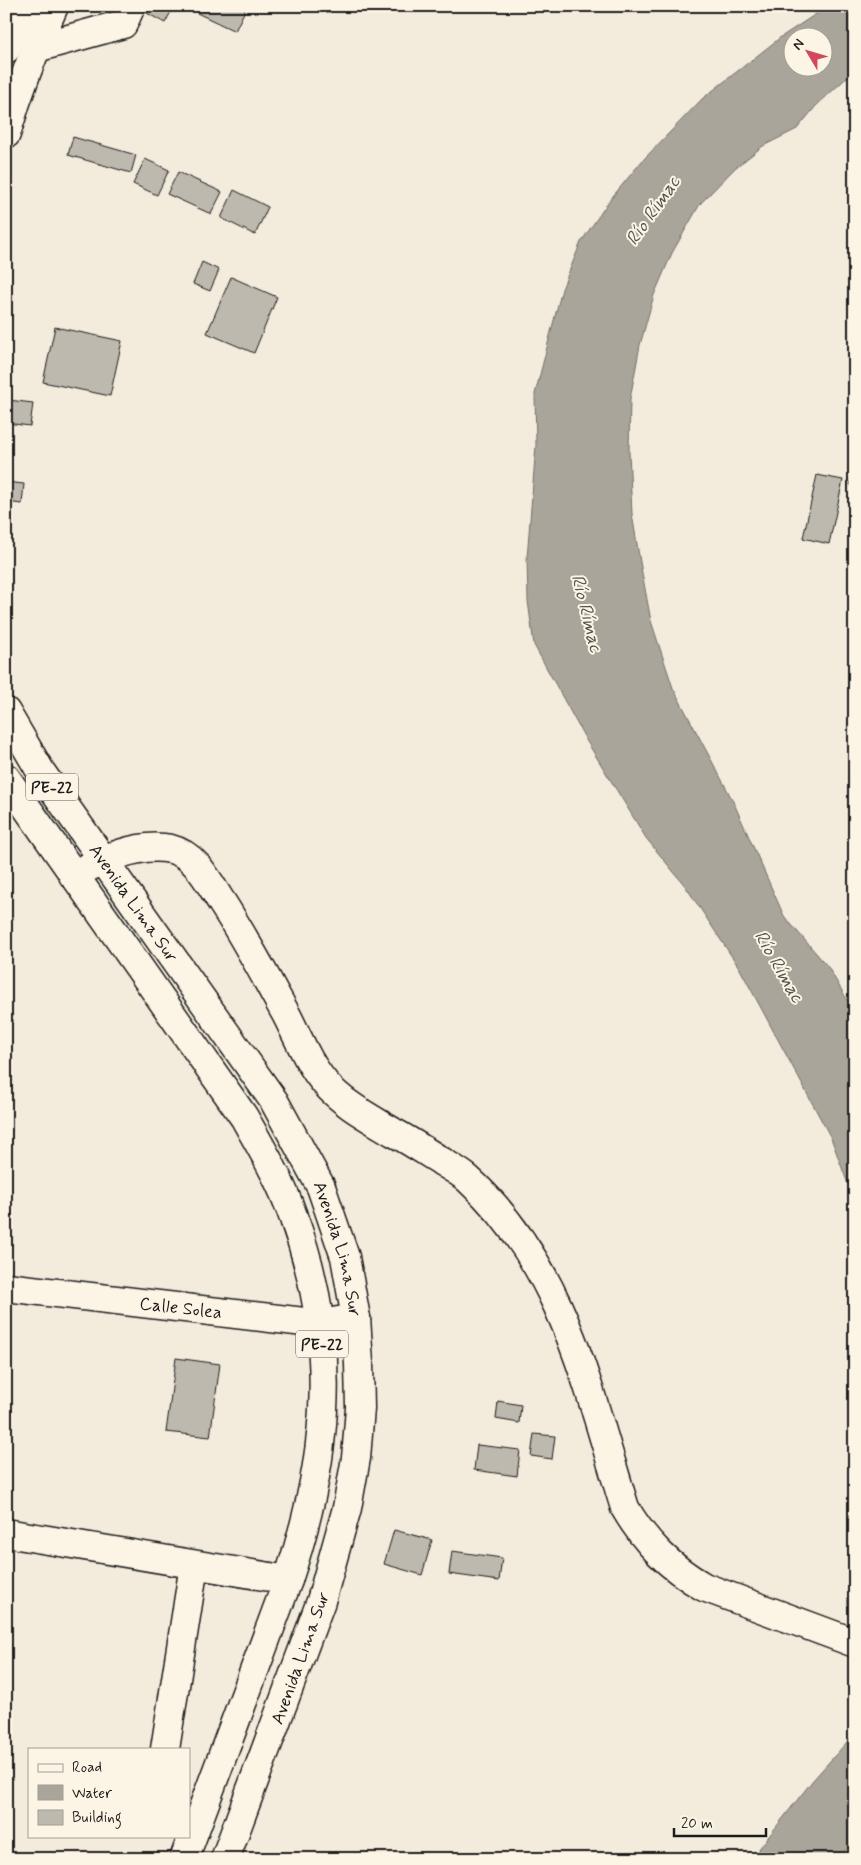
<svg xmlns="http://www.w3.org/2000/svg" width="861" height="1865" font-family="Mynerve,sans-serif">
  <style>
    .water { fill: #aaa59b; stroke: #716e68; fill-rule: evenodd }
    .building { fill: #beb9ae; stroke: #1c1c1c }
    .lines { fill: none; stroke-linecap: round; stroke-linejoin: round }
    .minor-casing { stroke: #1c1c1c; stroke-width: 31 }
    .highway-casing { stroke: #1c1c1c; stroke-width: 31 }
    .minor { stroke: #fcf5e5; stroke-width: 28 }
    .highway { stroke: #fcf5e5; stroke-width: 28 }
    .labels { text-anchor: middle; stroke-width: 4; stroke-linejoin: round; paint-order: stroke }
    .shield { fill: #fcf5e5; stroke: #5f5d58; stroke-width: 1 }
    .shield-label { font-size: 16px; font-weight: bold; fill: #1c1c1c }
    .street-label { font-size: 18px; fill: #1c1c1c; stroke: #fcf5e5 }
    .water-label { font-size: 19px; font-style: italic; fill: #55534f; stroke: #fcf5e5 }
  </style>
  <rect width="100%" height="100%" fill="#f3ecdd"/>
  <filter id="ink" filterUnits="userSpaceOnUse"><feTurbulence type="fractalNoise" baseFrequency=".02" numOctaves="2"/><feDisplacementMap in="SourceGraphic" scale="10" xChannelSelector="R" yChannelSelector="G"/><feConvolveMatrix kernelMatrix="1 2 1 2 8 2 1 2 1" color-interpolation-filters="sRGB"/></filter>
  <g filter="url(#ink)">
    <path class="water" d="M 828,6 L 855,6 L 855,70 L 816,106 L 797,129 L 763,146 L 735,168 L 700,204 L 672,253 L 654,295 L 640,345 L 630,399 L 629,452 L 632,514 L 640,562 L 651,621 L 673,688 L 732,799 L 784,916 L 828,967 L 855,1013 L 855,1203 L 831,1138 L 740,969 L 686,887 L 646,838 L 586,740 L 534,645 L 528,601 L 527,558 L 536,445 L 535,394 L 562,289 L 581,242 L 609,201 L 642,161 L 702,99 L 781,37 ZM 794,38 L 824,38 L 824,68 L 794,68 Z
      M 855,1733 L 855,1838 L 839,1859 L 751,1859 L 813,1780 Z"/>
    <path class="building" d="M 134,6 L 174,6 L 165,23 Z
      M 200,6 L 247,6 L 235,31 L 197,13 Z
      M 73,137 L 136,155 L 131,173 L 68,155 Z
      M 145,159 L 169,170 L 157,195 L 133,184 Z
      M 178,172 L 222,192 L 211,214 L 167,194 Z
      M 234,190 L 268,207 L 255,235 L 221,218 Z
      M 202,262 L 219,270 L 210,291 L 193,284 Z
      M 231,277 L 277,297 L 254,353 L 207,333 Z
      M 55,327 L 122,341 L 110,396 L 43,382 Z
      M 8,400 L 33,403 L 30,426 L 6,423 Z
      M 855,460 L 855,486 L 850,485 Z
      M 817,475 L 843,480 L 829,544 L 803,538 Z
      M 6,482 L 24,484 L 22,504 L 6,502 Z
      M 176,1358 L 220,1364 L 210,1437 L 166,1432 Z
      M 498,1401 L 521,1405 L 519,1423 L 496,1419 Z
      M 534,1434 L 555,1436 L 552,1459 L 531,1456 Z
      M 477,1445 L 520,1450 L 517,1476 L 474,1470 Z
      M 394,1530 L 432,1540 L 422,1575 L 384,1564 Z
      M 452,1551 L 502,1558 L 499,1581 L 449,1574 Z"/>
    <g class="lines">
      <defs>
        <g id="minor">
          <path d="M 36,48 L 123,24 L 131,6"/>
          <path d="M 73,875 C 102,860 137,842 171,849 C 196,855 208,881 221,901 C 245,938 265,976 286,1014 C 298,1037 308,1063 325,1083 C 343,1104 370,1118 393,1132 C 410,1141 425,1151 441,1161 C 450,1167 460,1172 468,1179 C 564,1266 588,1390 625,1508 C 645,1542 669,1567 704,1587 L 855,1643"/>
          <path id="s1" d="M 6,1287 L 321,1324 L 356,1318"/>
          <path d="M 6,1533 L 288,1580"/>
          <path d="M 165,1749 L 194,1565"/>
        </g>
        <g id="highway">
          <path d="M 6,49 L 24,6"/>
          <path d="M 6,134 C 19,90 35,48 54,6"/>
          <path id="s2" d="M 6,712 L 41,772 L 274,1101 L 321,1187 L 345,1257 L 356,1318 L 359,1363 L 360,1408 L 356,1458 L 347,1508 L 321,1601 L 225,1859"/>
          <path d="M 6,778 L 244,1117 C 262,1149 281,1181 293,1216 C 339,1341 330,1455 288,1580 L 184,1859"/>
        </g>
      </defs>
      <use href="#minor" class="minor-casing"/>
      <use href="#highway" class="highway-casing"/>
      <use href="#minor" class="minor"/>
      <use href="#highway" class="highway"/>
    </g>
  </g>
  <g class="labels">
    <g class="shield">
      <rect x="26" y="773.5" width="52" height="27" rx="4"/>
      <rect x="296" y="1330.5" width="52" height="27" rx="4"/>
    </g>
    <g class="shield-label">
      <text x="52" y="793">PE-22</text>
      <text x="322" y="1350">PE-22</text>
    </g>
    <g class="street-label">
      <text dy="6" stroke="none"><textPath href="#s2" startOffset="230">Avenida Lima Sur</textPath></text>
      <text dy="6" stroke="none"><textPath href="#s2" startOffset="635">Avenida Lima Sur</textPath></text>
      <text dy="6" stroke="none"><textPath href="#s1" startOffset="176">Calle Solea</textPath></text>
      <text transform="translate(300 1658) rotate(-70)" y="6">Avenida Lima Sur</text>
    </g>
    <g class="water-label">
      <text transform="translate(652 210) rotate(-55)" y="7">Río Rímac</text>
      <text transform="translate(588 613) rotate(76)" y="7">Río Rímac</text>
      <text transform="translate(780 966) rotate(60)" y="7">Río Rímac</text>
    </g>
  </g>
  <rect width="861" height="1865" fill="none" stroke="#fcf5e5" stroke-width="25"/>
  <rect x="12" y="12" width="836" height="1840" fill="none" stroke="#1c1c1c" stroke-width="2" filter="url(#ink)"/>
  <rect x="28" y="1748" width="162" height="90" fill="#fcf5e5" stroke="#a29e95"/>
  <rect x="38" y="1764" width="25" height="8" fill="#fcf5e5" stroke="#a29e95"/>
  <text x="72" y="1772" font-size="15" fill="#1c1c1c">Road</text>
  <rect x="38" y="1785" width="25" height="15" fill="#aaa59b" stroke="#a29e95"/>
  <text x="72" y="1798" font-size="15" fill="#1c1c1c">Water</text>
  <rect x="38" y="1810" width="25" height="15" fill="#beb9ae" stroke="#a29e95"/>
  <text x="72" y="1822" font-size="15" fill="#1c1c1c">Building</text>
  <g transform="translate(808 52) rotate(308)"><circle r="24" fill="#fcf5e5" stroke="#a29e95"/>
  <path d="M0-4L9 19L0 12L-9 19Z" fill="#d1495b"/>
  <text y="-8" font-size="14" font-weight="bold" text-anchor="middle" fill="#1c1c1c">N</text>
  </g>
  <path d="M674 1828v8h92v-8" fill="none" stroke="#1c1c1c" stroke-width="2.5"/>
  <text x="681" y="1828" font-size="15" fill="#1c1c1c" stroke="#fcf5e5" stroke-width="4" paint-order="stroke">20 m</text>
</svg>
